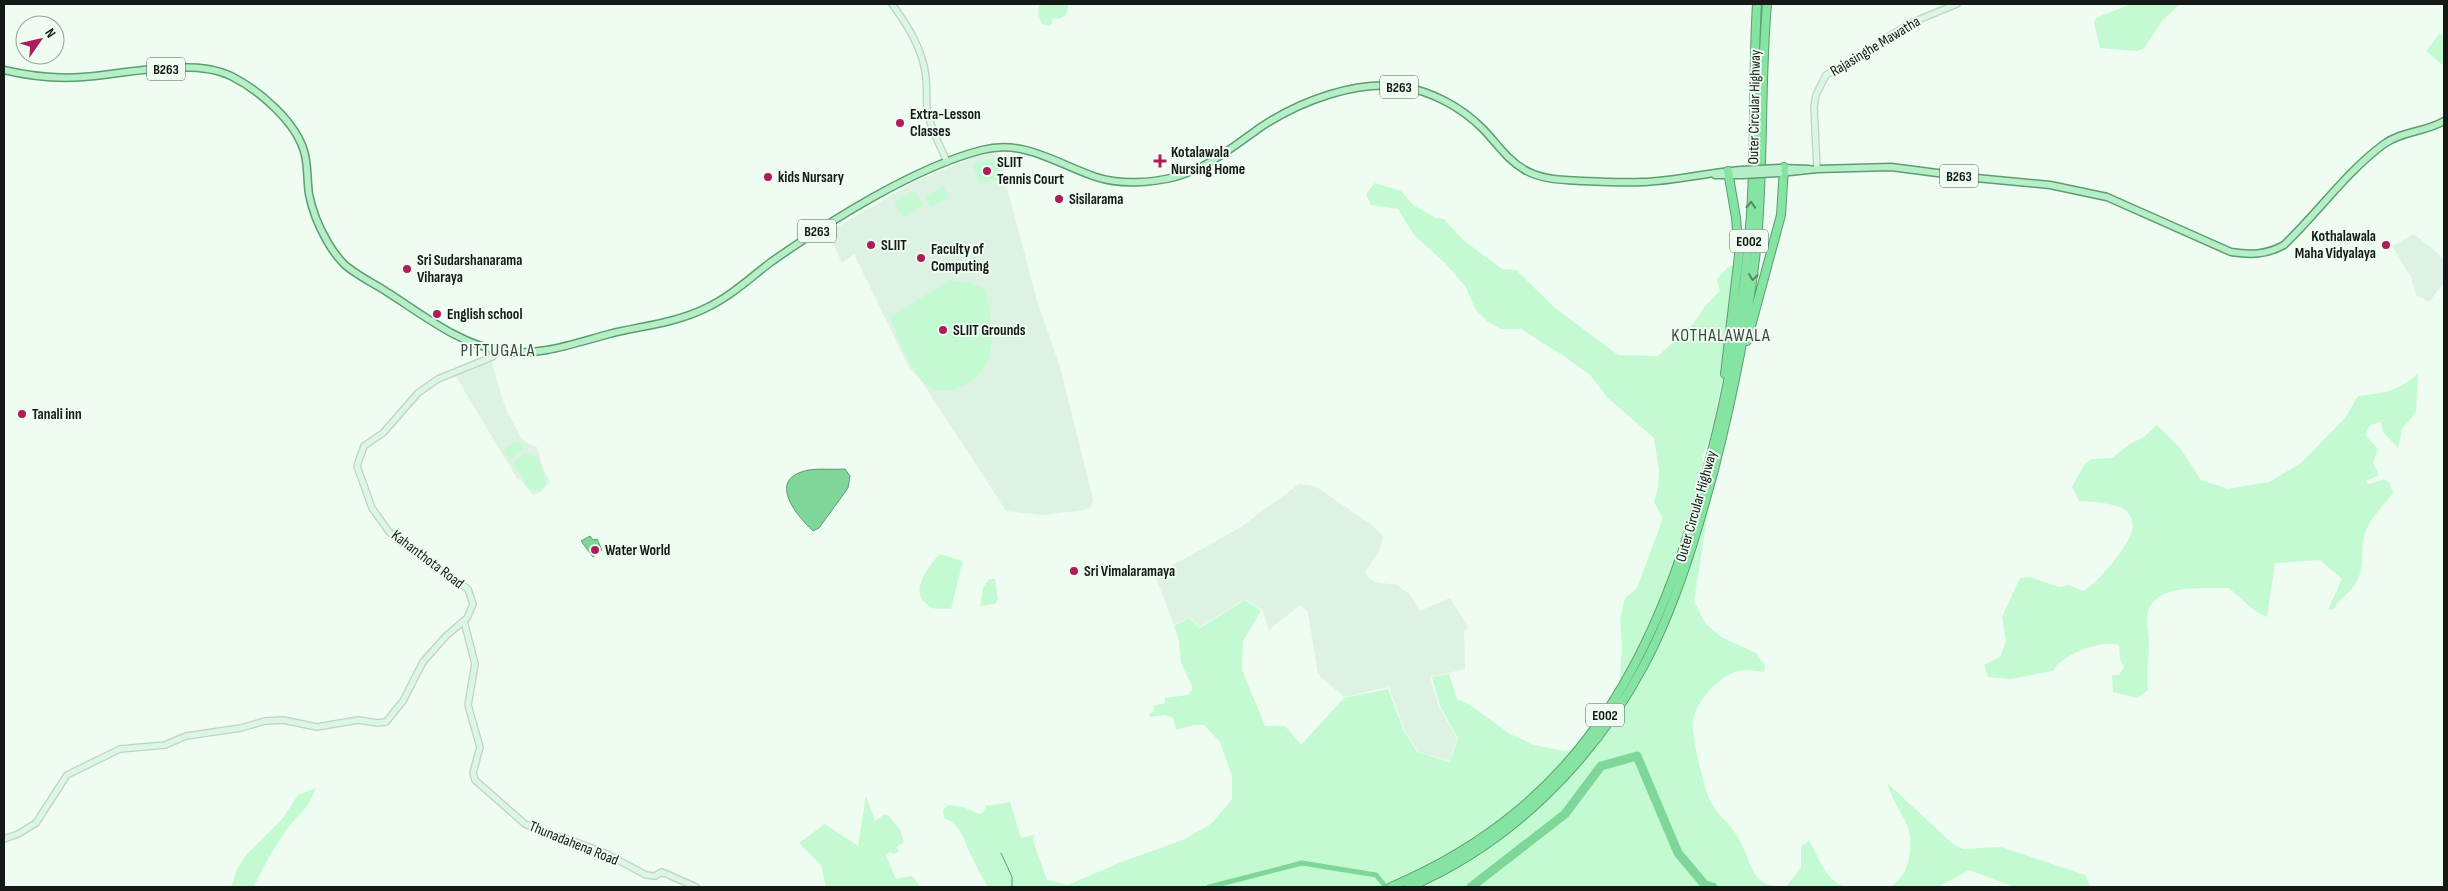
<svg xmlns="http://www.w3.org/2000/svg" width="2448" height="891" font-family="'Sofia Sans Condensed',sans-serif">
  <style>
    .built { fill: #ddf2e2 }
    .green { fill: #c3fad1 }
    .water { fill: #7fd699; stroke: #5f9d72 }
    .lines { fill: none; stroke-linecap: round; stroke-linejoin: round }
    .stream { stroke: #5f9d72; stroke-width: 1 }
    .canal { stroke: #7fd699; stroke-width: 5 }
    .river { stroke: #7fd699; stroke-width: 9 }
    .secondary-casing { stroke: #c2d0c5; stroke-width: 8 }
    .primary-casing { stroke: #5d9d70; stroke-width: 9 }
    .highway-casing { stroke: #5d9d70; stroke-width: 10 }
    .secondary { stroke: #daf7e3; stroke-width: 5.5 }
    .primary { stroke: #b6efc7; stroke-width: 6 }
    .highway { stroke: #85e4a1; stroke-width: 8 }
    .primary-bridge-casing { stroke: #5d9d70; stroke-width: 9; stroke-linecap: butt }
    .primary-bridge { stroke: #b6efc7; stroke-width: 6 }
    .oneway { stroke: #528962 }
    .poi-dot { fill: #ac1d59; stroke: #eefcf1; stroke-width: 2 }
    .labels { text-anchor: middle; stroke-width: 4; stroke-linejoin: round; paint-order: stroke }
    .shield { fill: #eefcf1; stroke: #555d58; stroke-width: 1 }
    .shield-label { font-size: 14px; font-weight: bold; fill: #141916 }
    .street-label { font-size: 15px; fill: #141916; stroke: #eefcf1 }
    .poi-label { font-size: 15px; font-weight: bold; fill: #141916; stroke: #eefcf1; text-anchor: start }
    .quarter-label { font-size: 18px; letter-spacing: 1px; fill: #3b463e; stroke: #eefcf1 }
  </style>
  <rect width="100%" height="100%" fill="#eefcf1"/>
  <path class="built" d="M 992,152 L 998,153 L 1037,301 L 1060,367 L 1093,500 L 1091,507 L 1084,510 L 1042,515 L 1006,511 L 921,380 L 910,369 L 854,254 L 842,263 L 830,236 L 829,232 L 914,182 L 976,156 Z
    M 2414,234 L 2444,259 L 2444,282 L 2429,302 L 2416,295 L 2411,277 L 2392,246 Z
    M 491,360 L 505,407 L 520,436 L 525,442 L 537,447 L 543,468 L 550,482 L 541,492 L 533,495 L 520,479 L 518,480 L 455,375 Z
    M 1299,484 L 1315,486 L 1369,523 L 1383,536 L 1380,549 L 1365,572 L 1367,576 L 1374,582 L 1397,585 L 1410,595 L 1420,611 L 1450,598 L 1468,627 L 1464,631 L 1465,669 L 1430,677 L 1439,707 L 1457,738 L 1450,761 L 1418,752 L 1405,731 L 1389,687 L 1344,697 L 1318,674 L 1308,612 L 1300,605 L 1269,630 L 1263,611 L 1245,599 L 1200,627 L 1189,617 L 1174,625 L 1155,575 L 1241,527 Z"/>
  <path class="green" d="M 1047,4 L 1069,4 L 1066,15 L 1058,19 L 1052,18 L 1052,24 L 1048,26 L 1042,24 L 1038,14 L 1039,6 Z
    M 2131,4 L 2180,4 L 2163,20 L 2144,48 L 2137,51 L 2100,48 L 2094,23 L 2096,18 Z
    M 2439,34 L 2444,36 L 2444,66 L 2426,51 Z
    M 992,158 L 997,161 L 1002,179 L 979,184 L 973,164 Z
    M 1375,183 L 1401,191 L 1413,205 L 1436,218 L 1444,219 L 1463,240 L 1502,269 L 1516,270 L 1555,308 L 1618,355 L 1658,356 L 1693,324 L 1705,306 L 1720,291 L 1717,279 L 1728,267 L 1738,264 L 1740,290 L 1737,332 L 1727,361 L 1710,437 L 1702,458 L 1712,486 L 1694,601 L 1705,623 L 1721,637 L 1756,653 L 1765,665 L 1764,672 C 1758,671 1752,670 1745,670 C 1723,671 1698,698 1693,720 C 1691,734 1703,784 1709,798 C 1715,813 1727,821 1736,834 C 1753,859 1747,888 1786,887 L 1801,867 L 1801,846 L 1809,841 C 1821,859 1824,882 1848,887 L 988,887 C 982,877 976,866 971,855 C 963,839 962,825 944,818 L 943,810 L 948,805 L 963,807 L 979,814 L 983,813 L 986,806 L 1010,802 L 1021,838 L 1034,835 L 1033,841 L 1047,880 L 1068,885 L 1119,863 L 1185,839 L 1212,823 L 1232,799 L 1232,776 L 1220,742 L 1204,725 L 1194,725 L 1176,730 L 1173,718 L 1165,715 L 1150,717 L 1149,713 L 1154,712 L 1153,706 L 1165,703 L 1165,698 L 1188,695 L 1193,688 L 1181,663 L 1179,640 L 1174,626 L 1189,618 L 1200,628 L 1245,600 L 1261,611 L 1243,641 L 1242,670 L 1265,726 L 1285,726 L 1301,745 L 1344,698 L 1388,689 L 1404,731 L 1417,752 L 1450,762 L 1458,738 L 1440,706 L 1432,677 L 1449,674 L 1457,699 L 1470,705 L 1510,734 L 1534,745 L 1564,751 L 1582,749 L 1602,738 L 1613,715 L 1620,678 L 1622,646 L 1620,619 L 1625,598 L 1637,588 L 1663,518 L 1654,502 L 1658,488 L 1659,471 L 1654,438 L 1608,398 L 1590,375 L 1561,354 L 1521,329 L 1501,329 L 1487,321 L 1476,310 L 1465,286 L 1445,263 L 1414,235 L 1398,209 L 1371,205 L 1366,194 Z
    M 944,187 L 949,198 L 931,207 L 925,196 Z
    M 914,190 L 923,205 L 904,218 L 894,203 Z
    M 949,280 L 972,283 L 984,289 C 995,321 1000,371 962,386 C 952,391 940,393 929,387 C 914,379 897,334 890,318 Z
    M 2417,374 L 2418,379 L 2416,412 L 2402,429 L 2398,448 L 2383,432 L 2381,422 L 2370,425 L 2365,435 L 2378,449 L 2373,463 L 2379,475 L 2366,481 L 2369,484 L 2384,479 L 2390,483 L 2393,493 C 2383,506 2369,519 2364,536 C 2360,553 2366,569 2354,586 C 2347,596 2341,596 2334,609 L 2328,610 L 2342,579 L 2320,560 L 2275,563 L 2267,617 C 2252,612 2242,598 2229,588 C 2204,589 2150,582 2147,617 C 2146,624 2149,632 2149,640 C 2149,657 2146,672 2148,690 L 2137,698 L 2113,692 L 2112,675 L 2119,675 L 2124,667 L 2120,659 L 2119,645 C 2102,639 2062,654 2053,671 L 2011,679 L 1988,677 L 1984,665 L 2000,657 L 2006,641 L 2002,617 L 2020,578 L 2030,577 L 2059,587 L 2069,585 L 2083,591 C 2097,584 2128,547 2132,531 C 2134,524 2131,514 2125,510 C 2113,502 2092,502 2079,501 L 2072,487 L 2084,465 L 2092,459 L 2112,458 L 2130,444 L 2144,437 L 2157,425 L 2180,448 L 2201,480 L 2228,489 L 2269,482 L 2301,463 L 2345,418 L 2358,396 C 2384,393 2397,392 2417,374 Z
    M 518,441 L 524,450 L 509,459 L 503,450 Z
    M 525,453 L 538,458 L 545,477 L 545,486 L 534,492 L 529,489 L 513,463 Z
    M 940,554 L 963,561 L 951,609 C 944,607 938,611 931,607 C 906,594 928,567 940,554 Z
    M 989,579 L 995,579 L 998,599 L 995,604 L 980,606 L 983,588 Z
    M 1887,783 L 1953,844 L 1963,849 L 2001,847 L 2085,875 L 2090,887 L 2014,887 L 1969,870 L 1938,887 L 1889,887 C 1909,878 1915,846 1907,825 C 1901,811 1892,800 1887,783 Z
    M 316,788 C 307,811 300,812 287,829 C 273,849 264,865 254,887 L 231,887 L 237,869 L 247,854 L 283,818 L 298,795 Z
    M 866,796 L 875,821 L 885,814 L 888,815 L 900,830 L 904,842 L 896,847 L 899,851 L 894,854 L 890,852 L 886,856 L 896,879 L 912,876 L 921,887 L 826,887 L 821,865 L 799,843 L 825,824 L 858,846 Z"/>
  <path class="water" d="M 845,469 L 850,476 L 848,488 L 819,528 L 813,531 C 795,514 766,478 809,470 C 820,468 833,470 845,469 Z
    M 590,536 L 593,540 L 597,539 L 602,550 L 593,557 L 581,541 Z"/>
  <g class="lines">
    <path class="stream" d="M 1001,853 L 1012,877 L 1012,887"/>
    <path class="canal" d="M 1209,887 L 1302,863 L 1376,875 L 1386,887"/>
    <path class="river" d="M 1471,887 L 1565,814 L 1601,766 L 1637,756 L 1678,853 L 1705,885 L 1713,887"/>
    <defs>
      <path id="secondary" d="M 892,4 C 905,22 917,40 923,62 C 928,77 926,92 927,108 C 929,126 940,145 947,162
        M 1817,169 L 1814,107 L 1816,95 L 1826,75 L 1858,59 L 1886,38 L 1913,22 L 1957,4
        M 464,621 L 475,664 L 468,705 L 480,747 L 473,773 L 475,780 L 525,824 L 547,834 L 562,837 L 605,853 L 646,875 L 655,876 L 662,872 L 696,887
        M 4,839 L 18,834 L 36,823 L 67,775 L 120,749 L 165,745 L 186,736 L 241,728 L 265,721 L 283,720 L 317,727 L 358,720 L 378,723 L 386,722 L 403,701 L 423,662 L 446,636 L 467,618 L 473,604 L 468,589 L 403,544 L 389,532 L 372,508 L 357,466 L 364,446 L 383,433 L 418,393 L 438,379 L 492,357 L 499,351"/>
      <path id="primary" d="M 4,70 C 29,76 57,79 83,77 C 125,74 193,57 231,76 C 259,90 298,123 305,155 C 308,167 307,181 309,194 C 312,210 319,227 327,241 C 332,250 338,258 345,265 C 358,276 373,283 387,292 C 422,314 460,345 502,351 C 538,357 575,343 609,334 C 641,326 676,323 706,308 C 730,297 750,278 771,262 C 828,222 915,167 982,150 C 1025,139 1057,164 1096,177 C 1120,185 1151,183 1175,177 C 1208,168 1234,146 1261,127 C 1300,101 1356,80 1403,87 C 1432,91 1462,108 1482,128 C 1496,142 1507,160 1525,170 C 1542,180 1564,180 1583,181 C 1603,182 1623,183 1643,182 C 1676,181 1709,172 1742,170
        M 1780,168 L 1809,169
        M 1780,173 L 1817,169 L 1891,167 L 1976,178 L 2050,185 L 2107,197 L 2231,252 C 2251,255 2266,255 2284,245 C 2318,213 2346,172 2384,144 C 2402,131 2426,132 2444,121
        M 1715,175 L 1742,175"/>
      <path id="highway" d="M 1747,341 L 1781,215 L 1784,167
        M 1725,374 L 1739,255 L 1736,218 L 1728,171
        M 1391,887 C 1586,804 1659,653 1710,459 C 1729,387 1742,313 1749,238 C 1757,160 1752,82 1757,4
        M 1409,887 C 1510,844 1593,761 1644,665 C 1676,605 1696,536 1714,470 C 1733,395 1749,319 1757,241 C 1764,162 1760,83 1767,4"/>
    </defs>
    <use href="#secondary" class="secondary-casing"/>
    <use href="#primary" class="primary-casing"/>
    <use href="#highway" class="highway-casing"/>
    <use href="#secondary" class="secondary"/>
    <use href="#primary" class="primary"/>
    <use href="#highway" class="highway"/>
    <defs>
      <path id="primary-bridge" d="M 1742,170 L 1779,168
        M 1742,175 L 1779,173"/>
    </defs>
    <use href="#primary-bridge" class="primary-bridge-casing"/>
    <use href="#primary-bridge" class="primary-bridge"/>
  </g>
  <defs><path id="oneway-chevron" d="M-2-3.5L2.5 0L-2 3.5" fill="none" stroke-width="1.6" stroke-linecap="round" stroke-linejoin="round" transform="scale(1.25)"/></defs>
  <g class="oneway">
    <use href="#oneway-chevron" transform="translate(1751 205) rotate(-87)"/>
    <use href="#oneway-chevron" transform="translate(1753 277) rotate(97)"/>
  </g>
  <g class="poi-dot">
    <circle cx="900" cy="123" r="5"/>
    <path d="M1157.5 153.5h5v5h5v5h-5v5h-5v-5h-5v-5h5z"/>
    <circle cx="987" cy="171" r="5"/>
    <circle cx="768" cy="177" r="5"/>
    <circle cx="1059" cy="199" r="5"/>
    <circle cx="871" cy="245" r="5"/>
    <circle cx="2386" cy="245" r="5"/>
    <circle cx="921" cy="258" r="5"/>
    <circle cx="407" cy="269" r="5"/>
    <circle cx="437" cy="314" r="5"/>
    <circle cx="943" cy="330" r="5"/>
    <circle cx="22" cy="414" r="5"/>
    <circle cx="595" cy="550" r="5"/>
    <circle cx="1074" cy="571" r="5"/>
  </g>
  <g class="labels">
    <g class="shield">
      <rect x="147" y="57.5" width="38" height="23" rx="4"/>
      <rect x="1380" y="75.5" width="38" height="23" rx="4"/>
      <rect x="1940" y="164.5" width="38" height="23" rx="4"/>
      <rect x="798" y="219.5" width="38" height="23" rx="4"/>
      <rect x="1730" y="229.5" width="38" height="23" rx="4"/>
      <rect x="1586" y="703.5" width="38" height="23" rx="4"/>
    </g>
    <g class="shield-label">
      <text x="166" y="74">B263</text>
      <text x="1399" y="92">B263</text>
      <text x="1959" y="181">B263</text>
      <text x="817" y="236">B263</text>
      <text x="1749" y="246">E002</text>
      <text x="1605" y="720">E002</text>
    </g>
    <g class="street-label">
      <text transform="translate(1875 46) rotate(-31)" y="5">Rajasinghe Mawatha</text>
      <text transform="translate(1754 107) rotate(-89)" y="5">Outer Circular Highway</text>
      <text transform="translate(1696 506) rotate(-74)" y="5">Outer Circular Highway</text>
      <text transform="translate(428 559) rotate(37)" y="5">Kahanthota Road</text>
      <text transform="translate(574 843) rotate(22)" y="5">Thunadahena Road</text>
    </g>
    <g class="poi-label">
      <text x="910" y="119">Extra-Lesson<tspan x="910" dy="17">Classes</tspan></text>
      <text x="1171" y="157">Kotalawala<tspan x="1171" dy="17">Nursing Home</tspan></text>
      <text x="997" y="167">SLIIT<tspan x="997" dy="17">Tennis Court</tspan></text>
      <text x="778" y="182">kids Nursary</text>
      <text x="1069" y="204">Sisilarama</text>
      <text x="2376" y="241" text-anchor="end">Kothalawala<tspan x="2376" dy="17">Maha Vidyalaya</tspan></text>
      <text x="881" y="250">SLIIT</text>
      <text x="931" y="254">Faculty of<tspan x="931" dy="17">Computing</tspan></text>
      <text x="417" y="265">Sri Sudarshanarama<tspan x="417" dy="17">Viharaya</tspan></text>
      <text x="447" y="319">English school</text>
      <text x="953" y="335">SLIIT Grounds</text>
      <text x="32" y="419">Tanali inn</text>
      <text x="605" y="555">Water World</text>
      <text x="1084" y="576">Sri Vimalaramaya</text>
    </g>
    <g class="quarter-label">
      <text x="1721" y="341">KOTHALAWALA</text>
      <text x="498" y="356">PITTUGALA</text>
    </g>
  </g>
  <rect width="2448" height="891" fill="none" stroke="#141916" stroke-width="10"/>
  <g transform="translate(40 40) rotate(56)"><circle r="24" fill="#eefcf1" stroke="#97a199"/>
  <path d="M0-4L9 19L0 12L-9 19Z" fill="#ac1d59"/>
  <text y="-8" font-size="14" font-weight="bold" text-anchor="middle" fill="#141916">N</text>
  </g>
</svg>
